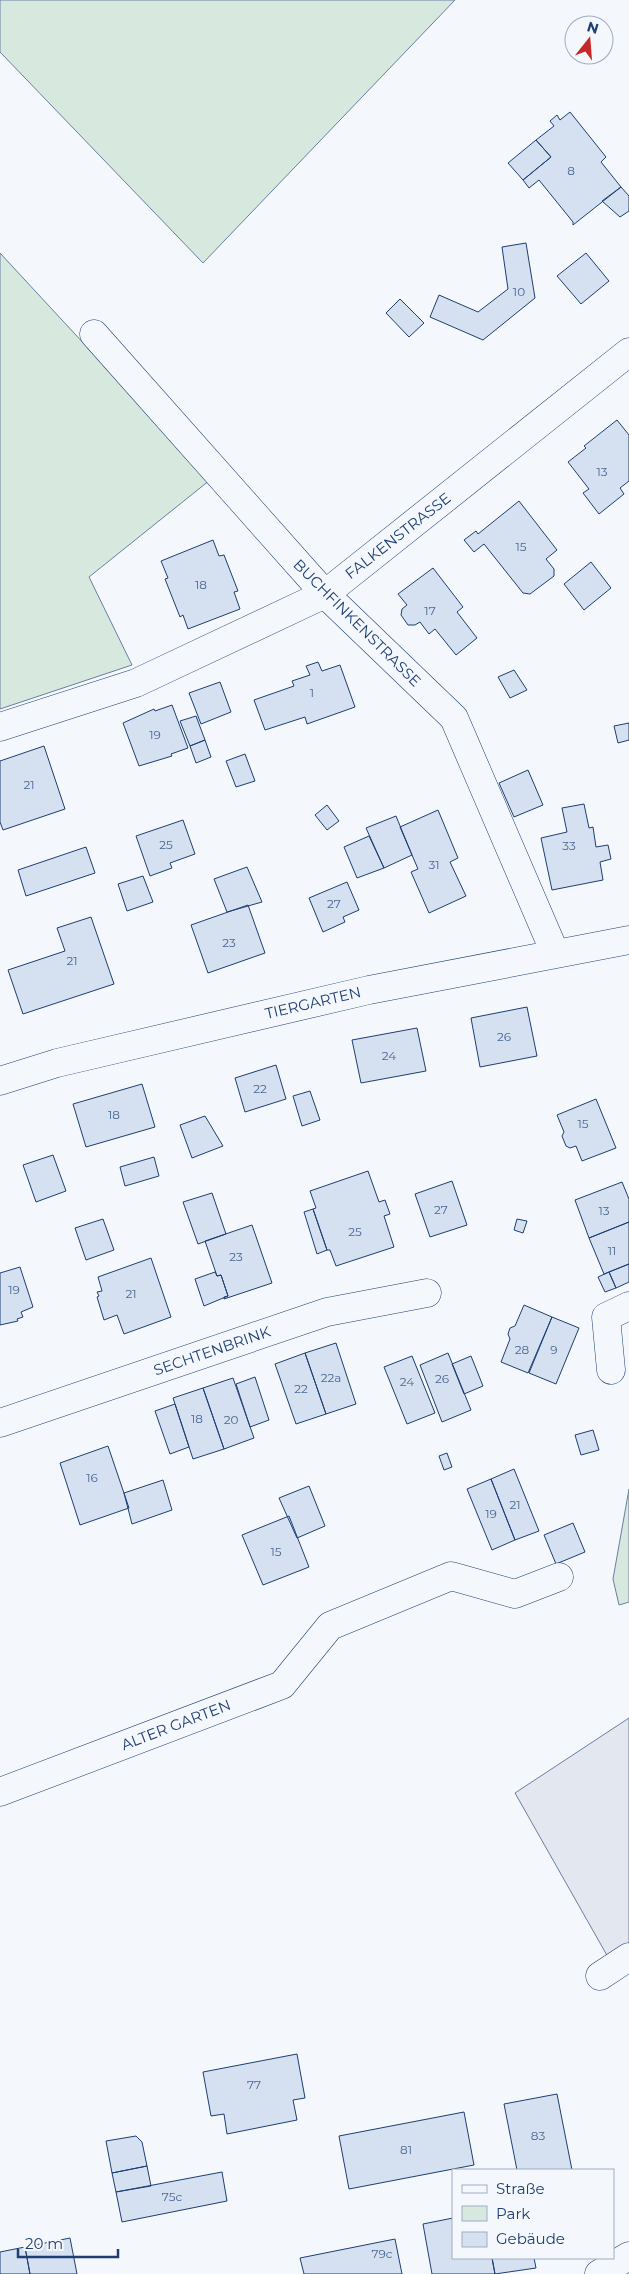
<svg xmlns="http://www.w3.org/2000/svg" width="629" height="2274" font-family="Montserrat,sans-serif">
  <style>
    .green { fill: #d7e8df; stroke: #687fa3 }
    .parking { fill: #e3e8f0; stroke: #687fa3 }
    .building { fill: #d5e0f0; stroke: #1d3f73 }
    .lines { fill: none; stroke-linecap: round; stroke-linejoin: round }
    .minor-casing { stroke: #1d3f73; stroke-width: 29 }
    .minor { stroke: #f4f7fb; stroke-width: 28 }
    .labels { text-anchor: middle; stroke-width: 4; stroke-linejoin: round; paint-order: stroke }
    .number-label { font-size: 12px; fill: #4b6792 }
    .street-label { font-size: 15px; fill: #1d3f73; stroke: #f4f7fb }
  </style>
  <rect width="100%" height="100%" fill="#f4f7fb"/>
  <path class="green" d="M 0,0 L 455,0 L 203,263 L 0,52 Z
    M 0,253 L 210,480 L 89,577 L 132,665 L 0,709 Z
    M 629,1489 L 629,1602 L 619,1605 L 613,1579 Z"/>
  <path class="parking" d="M 629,1718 L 629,1965 L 617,1973 L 515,1793 Z"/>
  <path class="building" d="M 570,112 L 606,157 L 601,162 L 621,187 L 573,225 L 573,222 L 539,180 L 529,188 L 523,180 L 551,157 L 536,140 L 554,126 L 550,121 L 557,115 L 560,120 Z
    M 536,140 L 551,157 L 523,180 L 508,163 Z
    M 621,187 L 629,196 L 629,211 L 620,217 L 602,201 Z
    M 526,243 L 535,298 L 483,340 L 430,317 L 439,295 L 478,312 L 508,289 L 502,247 Z
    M 586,253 L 609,281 L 581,304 L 557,276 Z
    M 400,299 L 424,323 L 409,337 L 386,313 Z
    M 617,420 L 629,435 L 629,481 L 620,488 L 624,494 L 599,514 L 583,493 L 589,489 L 568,462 L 586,448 L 584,446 Z
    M 519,501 L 557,550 L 546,559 L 554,569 L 554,576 L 530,594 L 523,593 L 484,544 L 474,552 L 464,540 L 476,531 L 478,534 Z
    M 213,540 L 219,556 L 224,555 L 238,591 L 234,592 L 240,609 L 188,629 L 183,615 L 180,617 L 165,579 L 168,578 L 161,561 Z
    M 591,562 L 611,588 L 584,610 L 564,584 Z
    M 433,568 L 463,607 L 457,612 L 477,638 L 456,655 L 435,629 L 429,634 L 420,622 L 415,625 L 408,625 L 401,615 L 402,609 L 407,605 L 398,594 Z
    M 318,662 L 322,671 L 340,665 L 355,707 L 307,724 L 305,717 L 265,730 L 254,700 L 294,686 L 292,681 L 310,675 L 306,666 Z
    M 514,670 L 527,690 L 510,698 L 498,677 Z
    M 220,682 L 231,712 L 201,724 L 189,693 Z
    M 172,705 L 188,748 L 171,754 L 172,756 L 139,766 L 123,723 L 154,709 L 155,711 Z
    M 196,716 L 205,740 L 190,746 L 180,721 Z
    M 629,723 L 629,740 L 618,743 L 614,726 Z
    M 205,740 L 211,757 L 196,763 L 190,746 Z
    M 44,746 L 65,809 L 3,830 L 0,822 L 0,761 Z
    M 245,754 L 255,781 L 236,787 L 226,761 Z
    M 528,770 L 543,805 L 514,817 L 499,783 Z
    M 584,804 L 589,828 L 593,827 L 596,847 L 608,845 L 611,859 L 600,862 L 603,880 L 552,890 L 541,838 L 567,832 L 562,808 Z
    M 327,805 L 339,821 L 327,830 L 315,815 Z
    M 438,810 L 458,858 L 450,862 L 466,896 L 429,913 L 411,872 L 418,869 L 400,827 Z
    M 396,816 L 412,855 L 384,868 L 366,828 Z
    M 183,820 L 195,854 L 170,863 L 172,868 L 150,876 L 136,836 Z
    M 369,836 L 384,868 L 357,878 L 344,847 Z
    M 86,847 L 95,873 L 26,896 L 18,870 Z
    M 247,867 L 262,902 L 227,912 L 214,879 Z
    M 143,876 L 153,902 L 127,911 L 118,884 Z
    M 347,882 L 359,910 L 343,917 L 345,922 L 323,932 L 309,898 Z
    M 248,905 L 265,953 L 208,973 L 191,925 Z
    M 91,917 L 114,984 L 23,1014 L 8,970 L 65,951 L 57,928 Z
    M 527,1007 L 537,1056 L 480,1067 L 471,1018 Z
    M 417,1028 L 426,1071 L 361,1083 L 352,1040 Z
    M 276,1065 L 286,1099 L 245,1112 L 235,1078 Z
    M 142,1084 L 155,1127 L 86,1147 L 73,1104 Z
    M 310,1091 L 320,1120 L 302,1126 L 293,1096 Z
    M 596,1099 L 616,1148 L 582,1161 L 576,1146 L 570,1148 L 566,1146 L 562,1136 L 564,1132 L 557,1115 Z
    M 205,1116 L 223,1146 L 192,1158 L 180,1125 Z
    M 53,1155 L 66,1191 L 36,1202 L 23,1165 Z
    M 154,1157 L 159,1176 L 125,1186 L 120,1167 Z
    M 368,1171 L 379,1202 L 385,1200 L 390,1214 L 384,1216 L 394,1247 L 336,1266 L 330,1250 L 327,1250 L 313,1209 L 316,1208 L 310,1191 Z
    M 452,1181 L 467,1225 L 430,1237 L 415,1194 Z
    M 622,1182 L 629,1199 L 629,1222 L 589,1238 L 575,1200 Z
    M 212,1193 L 226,1234 L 198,1244 L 183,1202 Z
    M 313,1209 L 327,1250 L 317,1254 L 304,1212 Z
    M 103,1219 L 114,1250 L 86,1260 L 75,1228 Z
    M 517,1219 L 527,1221 L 523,1233 L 514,1230 Z
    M 629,1222 L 629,1264 L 604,1274 L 589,1238 Z
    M 252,1225 L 272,1283 L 224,1299 L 224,1297 L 228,1296 L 221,1275 L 217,1276 L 205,1241 Z
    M 151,1258 L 171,1317 L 124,1334 L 117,1315 L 104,1320 L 97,1297 L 99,1296 L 97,1292 L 102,1291 L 98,1277 Z
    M 629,1264 L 629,1282 L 616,1288 L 609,1272 Z
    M 20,1267 L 33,1307 L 21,1312 L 23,1317 L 17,1319 L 18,1321 L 0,1325 L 0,1273 Z
    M 215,1272 L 217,1276 L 221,1275 L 228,1296 L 204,1306 L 195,1279 Z
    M 609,1272 L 616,1288 L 605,1292 L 598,1277 Z
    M 524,1305 L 552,1317 L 528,1373 L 501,1362 L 510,1339 L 508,1334 L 510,1328 L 515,1326 Z
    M 552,1317 L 579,1328 L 556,1384 L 529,1373 Z
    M 336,1343 L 356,1404 L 326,1414 L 305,1353 Z
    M 305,1353 L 326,1414 L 296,1424 L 275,1364 Z
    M 448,1353 L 471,1410 L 442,1422 L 420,1365 Z
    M 412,1356 L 435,1413 L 407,1424 L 384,1367 Z
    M 471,1356 L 483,1386 L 464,1394 L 452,1364 Z
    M 255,1377 L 269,1420 L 250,1427 L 236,1384 Z
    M 233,1378 L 254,1438 L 224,1449 L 203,1388 Z
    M 203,1388 L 224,1449 L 193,1459 L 173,1398 Z
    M 175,1404 L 189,1447 L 170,1454 L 155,1411 Z
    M 593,1430 L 599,1450 L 581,1455 L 575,1435 Z
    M 108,1446 L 129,1508 L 80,1525 L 60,1463 Z
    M 447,1453 L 452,1467 L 444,1470 L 439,1456 Z
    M 514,1469 L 539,1531 L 515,1540 L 491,1479 Z
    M 491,1479 L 515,1540 L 492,1550 L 467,1489 Z
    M 163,1480 L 172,1510 L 132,1524 L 124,1493 Z
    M 309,1486 L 325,1526 L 297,1538 L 279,1498 Z
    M 289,1516 L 309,1567 L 263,1585 L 242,1535 Z
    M 573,1523 L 585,1552 L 556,1564 L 544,1535 Z
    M 297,2054 L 305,2098 L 293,2100 L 297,2120 L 227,2134 L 224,2114 L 211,2116 L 203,2072 Z
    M 557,2094 L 572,2170 L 517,2170 L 504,2104 Z
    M 464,2112 L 474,2165 L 349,2189 L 339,2136 Z
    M 136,2136 L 142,2142 L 147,2166 L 112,2173 L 106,2141 Z
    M 147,2166 L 151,2186 L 116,2192 L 112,2173 Z
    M 222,2172 L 227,2201 L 122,2222 L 116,2192 Z
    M 453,2218 L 453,2258 L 492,2258 L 495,2274 L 432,2274 L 423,2224 Z
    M 70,2238 L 77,2274 L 30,2274 L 25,2247 Z
    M 395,2239 L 402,2274 L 304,2274 L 300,2258 Z
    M 25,2247 L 30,2274 L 0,2274 L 0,2252 Z
    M 492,2258 L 534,2258 L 536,2268 L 495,2274 Z"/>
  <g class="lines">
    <defs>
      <path id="minor" d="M 94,334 L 325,594 L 454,718 L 555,953
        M 0,727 L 136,683 L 325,594 L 629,352
        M 0,1081 L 57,1063 L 369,990 L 629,940
        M 611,1370 L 606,1317 L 629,1306
        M 0,1423 L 327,1312 L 427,1293
        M 0,1792 L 282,1685 L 330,1626 L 451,1576 L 515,1594 L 559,1577
        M 600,1976 L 629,1957
        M 599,2274 L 629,2256"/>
    </defs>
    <use href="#minor" class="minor-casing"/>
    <use href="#minor" class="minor"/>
  </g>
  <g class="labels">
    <g class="number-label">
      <text x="571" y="175">8</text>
      <text x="519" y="296">10</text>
      <text x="602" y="476">13</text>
      <text x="521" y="551">15</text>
      <text x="201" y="589">18</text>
      <text x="430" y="615">17</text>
      <text x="312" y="697">1</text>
      <text x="155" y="739">19</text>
      <text x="29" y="789">21</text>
      <text x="166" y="849">25</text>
      <text x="569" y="850">33</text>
      <text x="434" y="869">31</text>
      <text x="334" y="908">27</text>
      <text x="229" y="947">23</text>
      <text x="72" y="965">21</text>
      <text x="504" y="1041">26</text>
      <text x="389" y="1060">24</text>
      <text x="260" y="1093">22</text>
      <text x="114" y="1119">18</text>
      <text x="583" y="1128">15</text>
      <text x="441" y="1214">27</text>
      <text x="604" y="1215">13</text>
      <text x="355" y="1236">25</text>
      <text x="612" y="1255">11</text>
      <text x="236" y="1261">23</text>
      <text x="14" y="1294">19</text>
      <text x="131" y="1298">21</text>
      <text x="522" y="1354">28</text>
      <text x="554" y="1354">9</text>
      <text x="331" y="1382">22a</text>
      <text x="442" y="1383">26</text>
      <text x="407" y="1386">24</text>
      <text x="301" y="1393">22</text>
      <text x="197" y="1423">18</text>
      <text x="231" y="1424">20</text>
      <text x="92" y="1482">16</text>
      <text x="515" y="1509">21</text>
      <text x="491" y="1518">19</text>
      <text x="276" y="1556">15</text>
      <text x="254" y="2089">77</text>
      <text x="538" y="2140">83</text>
      <text x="406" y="2154">81</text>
      <text x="172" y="2201">75c</text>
      <text x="382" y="2258">79c</text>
    </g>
    <g class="street-label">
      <text transform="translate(398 536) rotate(-38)" y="5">FALKENSTRASSE</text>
      <text transform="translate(357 623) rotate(45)" y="5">BUCHFINKENSTRASSE</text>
      <text transform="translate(313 1003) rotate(-13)" y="5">TIERGARTEN</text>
      <text transform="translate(212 1351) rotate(-19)" y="5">SECHTENBRINK</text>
      <text transform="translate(176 1725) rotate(-21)" y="5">ALTER GARTEN</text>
    </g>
  </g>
  <rect x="452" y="2169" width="162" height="90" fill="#f4f7fb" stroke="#9eadc5"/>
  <rect x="462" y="2185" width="25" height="8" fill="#f4f7fb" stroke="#9eadc5"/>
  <text x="496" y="2194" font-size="15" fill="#1d3f73">Straße</text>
  <rect x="462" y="2206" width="25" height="15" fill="#d7e8df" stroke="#9eadc5"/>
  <text x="496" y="2219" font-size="15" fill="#1d3f73">Park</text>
  <rect x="462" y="2232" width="25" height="15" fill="#d5e0f0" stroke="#9eadc5"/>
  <text x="496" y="2244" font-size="15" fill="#1d3f73">Gebäude</text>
  <g transform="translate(589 40) rotate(17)"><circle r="24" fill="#f4f7fb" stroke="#9eadc5"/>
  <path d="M0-4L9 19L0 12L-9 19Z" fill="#c62828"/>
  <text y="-8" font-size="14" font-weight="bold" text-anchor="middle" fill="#1d3f73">N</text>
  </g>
  <path d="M18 2249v8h100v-8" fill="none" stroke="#1d3f73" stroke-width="2.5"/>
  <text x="25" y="2249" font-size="15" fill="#1d3f73" stroke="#f4f7fb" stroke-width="4" paint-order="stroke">20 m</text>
</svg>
